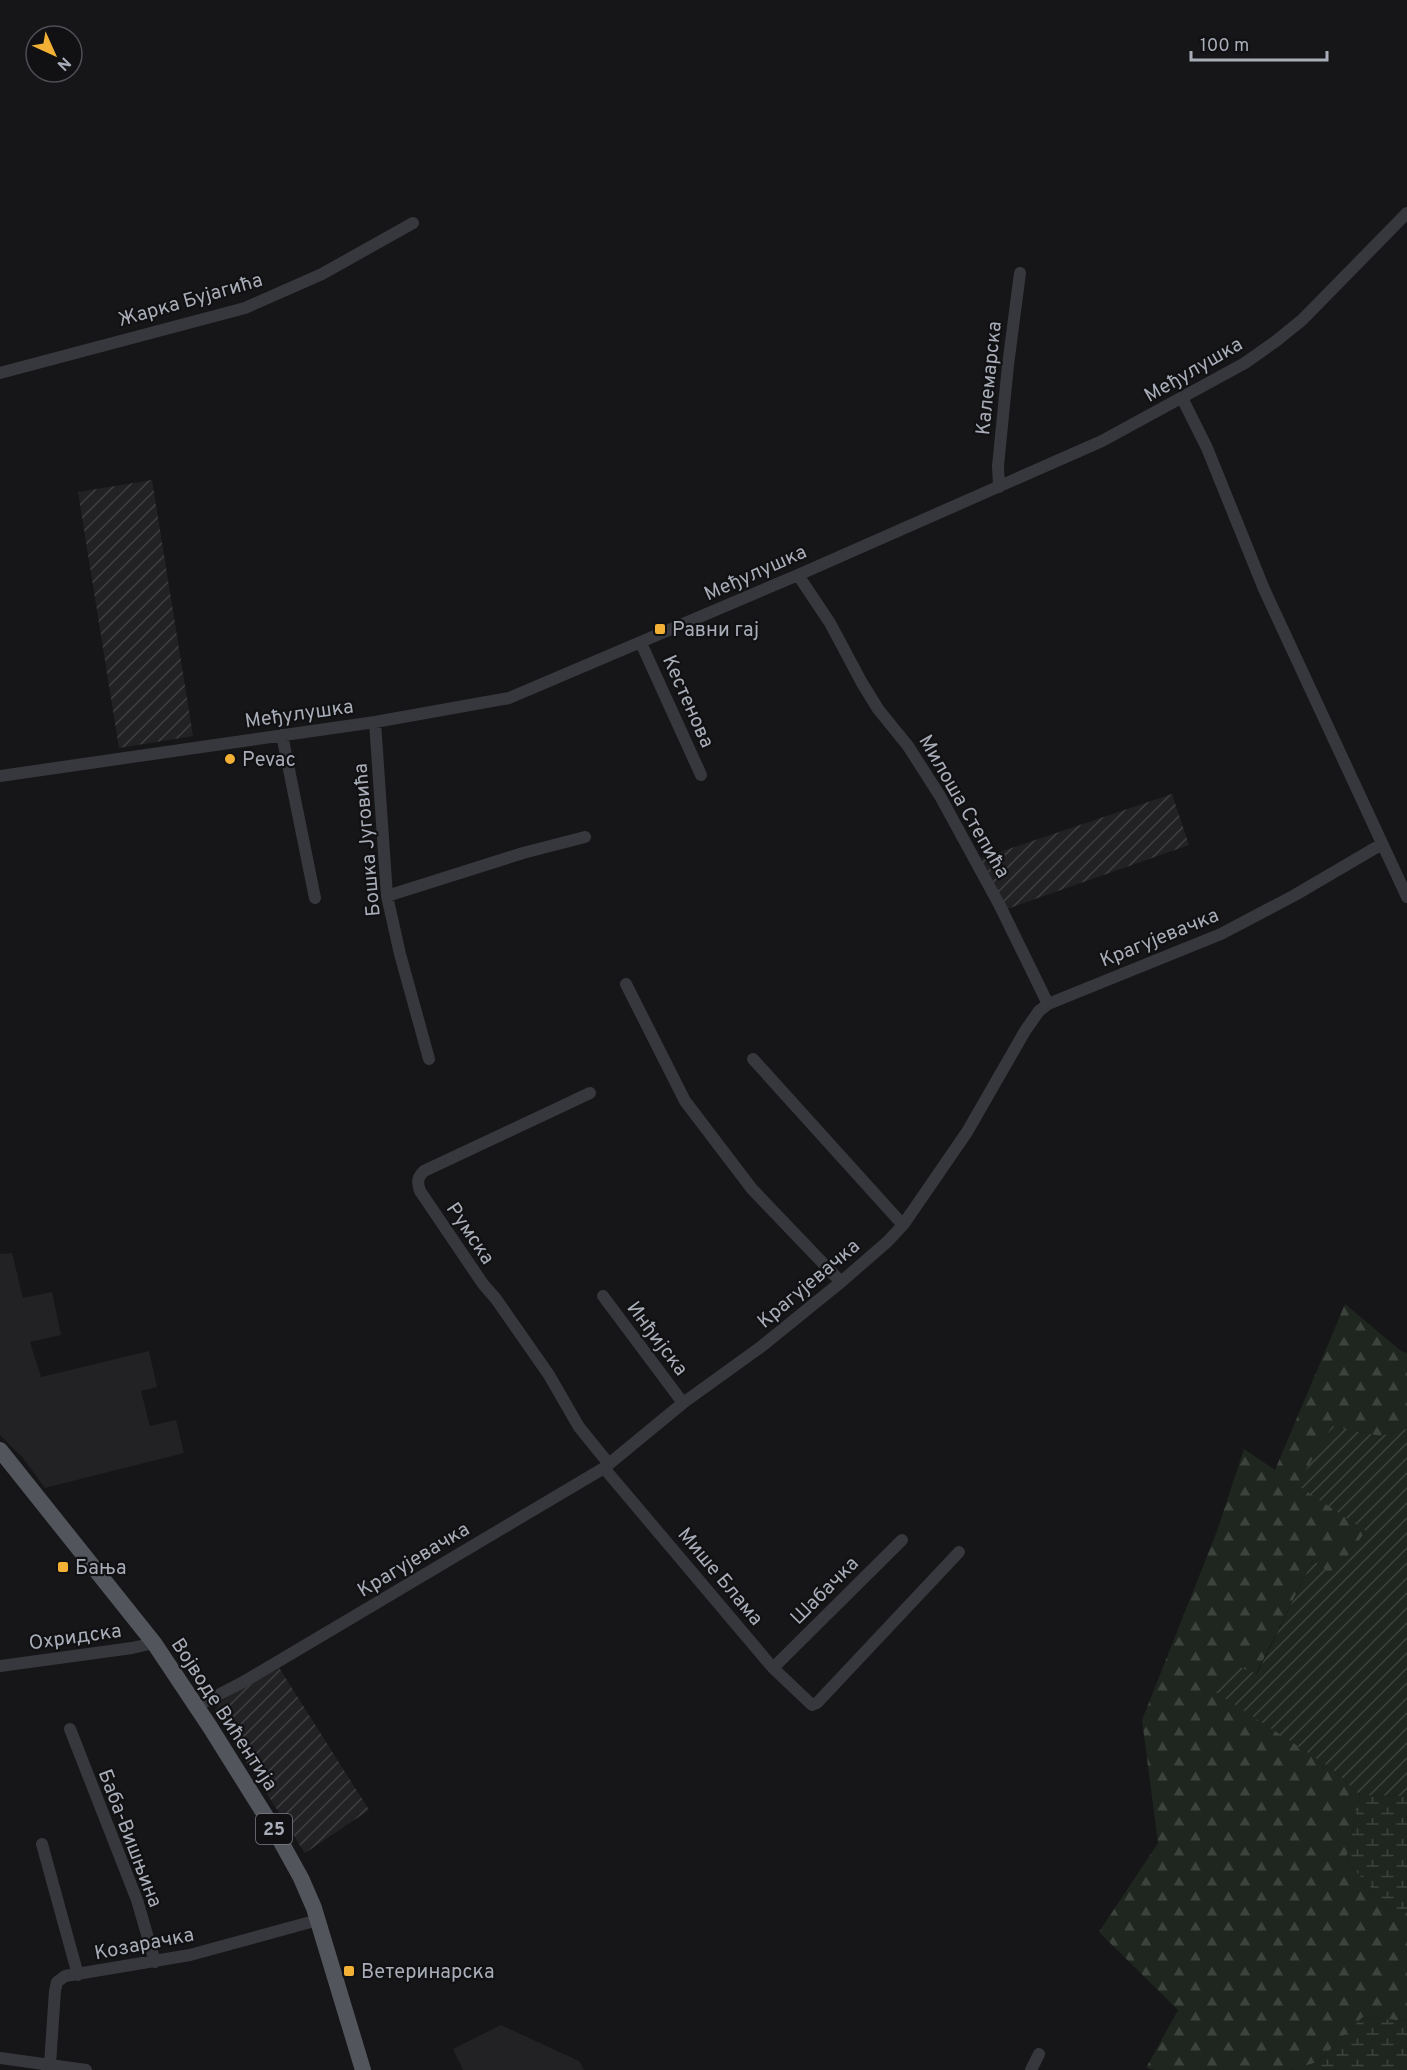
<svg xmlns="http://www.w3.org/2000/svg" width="1407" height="2070" font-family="Overpass,sans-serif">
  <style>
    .built { fill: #222225 }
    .industrial { fill: url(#industrial-furrows) }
    .forest { fill: url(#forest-firs) }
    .wetland { fill: url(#wetland-marsh) }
    .garden { fill: url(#garden-furrows) }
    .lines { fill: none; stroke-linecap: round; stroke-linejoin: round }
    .minor { stroke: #37383d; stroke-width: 12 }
    .major { stroke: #53555c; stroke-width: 16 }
    .poi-dot { fill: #f2b134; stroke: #111113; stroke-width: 2 }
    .labels { text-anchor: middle; stroke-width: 4.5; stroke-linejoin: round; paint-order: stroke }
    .shield { fill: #111113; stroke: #7b7e86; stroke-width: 1.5 }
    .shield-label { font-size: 18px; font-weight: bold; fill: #a8adb8 }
    .street-label { font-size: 20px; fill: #a8adb8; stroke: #111113 }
    .poi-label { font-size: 20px; fill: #a8adb8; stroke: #111113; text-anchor: start }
  </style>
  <defs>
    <pattern id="industrial-furrows" width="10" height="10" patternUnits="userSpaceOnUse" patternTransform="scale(1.5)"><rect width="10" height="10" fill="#222225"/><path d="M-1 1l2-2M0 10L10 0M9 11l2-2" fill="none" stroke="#3f3f43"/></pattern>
    <pattern id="forest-firs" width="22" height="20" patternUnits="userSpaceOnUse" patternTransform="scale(1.5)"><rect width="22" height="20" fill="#1e261f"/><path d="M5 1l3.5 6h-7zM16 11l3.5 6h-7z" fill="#3c433d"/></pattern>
    <pattern id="wetland-marsh" width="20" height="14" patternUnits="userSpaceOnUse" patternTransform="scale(1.5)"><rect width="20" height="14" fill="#1e261f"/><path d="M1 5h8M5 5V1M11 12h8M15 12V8" fill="none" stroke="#3c433d"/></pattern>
    <pattern id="garden-furrows" width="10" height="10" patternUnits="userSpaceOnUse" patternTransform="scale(1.5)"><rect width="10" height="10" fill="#1e261f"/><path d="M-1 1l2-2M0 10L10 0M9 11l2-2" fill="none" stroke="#3c433d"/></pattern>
  </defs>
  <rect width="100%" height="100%" fill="#161618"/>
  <path class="built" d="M 12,1253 L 23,1298 L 52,1292 L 61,1335 L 30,1342 L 41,1377 L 149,1351 L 157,1387 L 141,1391 L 150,1426 L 176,1420 L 184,1453 L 45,1488 L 23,1458 L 0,1435 L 0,1254 Z
    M 501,2025 L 579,2061 L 584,2070 L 463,2070 L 453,2049 Z"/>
  <path class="industrial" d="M 152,480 L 193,736 L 119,748 L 78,492 Z
    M 1172,794 L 1189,845 L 1007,909 L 979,859 Z
    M 278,1666 L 369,1810 L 305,1853 L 214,1712 L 220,1702 Z"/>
  <path class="forest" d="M 1345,1304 L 1401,1351 L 1407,1353 L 1407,1429 L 1379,1436 L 1356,1431 L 1366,1531 L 1333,1577 L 1313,1560 L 1256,1674 L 1331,1768 L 1360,1795 L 1346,1861 L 1395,1913 L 1407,1909 L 1407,2021 L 1363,2017 L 1318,2062 L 1290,2070 L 1154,2070 L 1146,2068 L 1178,2010 L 1099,1932 L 1158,1843 L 1142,1720 L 1217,1531 L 1244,1449 L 1275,1470 Z"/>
  <path class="wetland" d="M 1360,1795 L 1407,1796 L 1407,1909 L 1395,1913 L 1346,1861 Z
    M 1363,2017 L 1407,2021 L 1407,2070 L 1290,2070 L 1318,2062 Z"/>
  <path class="garden" d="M 1332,1426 L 1379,1436 L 1407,1429 L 1407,1796 L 1360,1795 L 1331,1768 L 1214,1691 L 1237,1666 L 1257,1674 L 1313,1560 L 1333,1576 L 1366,1531 L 1297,1485 Z"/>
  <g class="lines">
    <path class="minor" d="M 0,373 L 245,308 L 322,274 L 413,223
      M 1182,398 L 1207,448 L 1264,589 L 1407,897
      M 999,487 L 998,466 L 1008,365 L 1020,273
      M 798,575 L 830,623 L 862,683 L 878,709 L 908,746 L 940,796 L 1000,906 L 1048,1004
      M 641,643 L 701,775
      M 375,722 L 387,896 L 400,954 L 429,1059
      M 282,735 L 315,898
      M 0,776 L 375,722 L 509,698 L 798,575 L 1102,441 L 1245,363 L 1276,341 L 1302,320 L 1407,213
      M 387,896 L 523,853 L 585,837
      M 626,984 L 685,1101 L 752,1189 L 841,1282
      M 753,1059 L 903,1225
      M 590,1093 L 424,1171 C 417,1178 417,1182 420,1191 L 483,1284 L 496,1299 L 549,1375 L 579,1427 L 609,1464
      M 603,1296 L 683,1403
      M 604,1468 L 773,1668 L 812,1705 L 817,1703 L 959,1552
      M 0,1666 L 132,1648 L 154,1643
      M 773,1668 L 902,1540
      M 197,1706 L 245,1681 L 604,1468 L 683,1403 L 762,1346 L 841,1282 L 887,1242 L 903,1225 L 967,1132 L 1025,1031 L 1039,1011 L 1048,1004 L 1221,934 L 1295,895 L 1382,844
      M 70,1729 L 137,1900 L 155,1962
      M 42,1844 L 78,1975
      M 0,2058 L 86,2070
      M 50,2064 L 55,1991 L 57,1982 L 65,1976 L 190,1955 L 318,1920
      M 1031,2070 L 1039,2054"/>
    <path class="major" d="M 0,1450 L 154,1643 L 210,1727 L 275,1831 L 301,1878 L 314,1908 L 363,2070"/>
  </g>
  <g class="poi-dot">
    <rect x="654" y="623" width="12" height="12" rx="3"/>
    <circle cx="230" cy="759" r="6"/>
    <rect x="57" y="1561" width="12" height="12" rx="3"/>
    <rect x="343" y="1965" width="12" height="12" rx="3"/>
  </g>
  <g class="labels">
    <rect class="shield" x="256" y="1814" width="36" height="30" rx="4.5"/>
    <g class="shield-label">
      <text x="274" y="1835">25</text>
    </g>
    <g class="street-label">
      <text transform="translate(190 299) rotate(-16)" y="7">Жарка Бујагића</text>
      <text transform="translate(1193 369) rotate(-30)" y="7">Међулушка</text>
      <text transform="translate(988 378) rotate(-84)" y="7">Калемарска</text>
      <text transform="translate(755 572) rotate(-24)" y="7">Међулушка</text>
      <text transform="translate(689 701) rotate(66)" y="7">Кестенова</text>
      <text transform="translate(299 713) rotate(-8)" y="7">Међулушка</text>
      <text transform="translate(965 806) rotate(60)" y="7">Милоша Степића</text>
      <text transform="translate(366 840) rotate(-95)" y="7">Бошка Југовића</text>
      <text transform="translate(1159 937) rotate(-22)" y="7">Крагујевачка</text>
      <text transform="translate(471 1233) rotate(56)" y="7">Румска</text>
      <text transform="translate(808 1283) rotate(-40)" y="7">Крагујевачка</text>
      <text transform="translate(658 1338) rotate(53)" y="7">Инђијска</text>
      <text transform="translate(413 1559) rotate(-31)" y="7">Крагујевачка</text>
      <text transform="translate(721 1576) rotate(50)" y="7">Мише Блама</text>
      <text transform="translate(824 1590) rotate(-45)" y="7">Шабачка</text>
      <text transform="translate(75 1636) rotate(-8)" y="7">Охридска</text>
      <text transform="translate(225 1714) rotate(57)" y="7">Војводе Вићентија</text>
      <text transform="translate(131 1838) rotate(69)" y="7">Баба-Вишњина</text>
      <text transform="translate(144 1943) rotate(-11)" y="7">Козарачка</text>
    </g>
    <g class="poi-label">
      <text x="672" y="636">Равни гај</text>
      <text x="242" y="766">Pevac</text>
      <text x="75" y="1574">Бања</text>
      <text x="361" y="1978">Ветеринарска</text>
    </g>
  </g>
  <g transform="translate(54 54) rotate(135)"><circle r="28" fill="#111113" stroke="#4d4f55" stroke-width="1.5"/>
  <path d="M0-4.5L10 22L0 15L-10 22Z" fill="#f2b134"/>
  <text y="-9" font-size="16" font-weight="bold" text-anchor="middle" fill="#a8adb8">N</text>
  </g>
  <path d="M1191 51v9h136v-9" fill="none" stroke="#a8adb8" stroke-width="3"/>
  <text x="1200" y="51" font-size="18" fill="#a8adb8" stroke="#111113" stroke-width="4.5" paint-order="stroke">100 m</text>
</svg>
